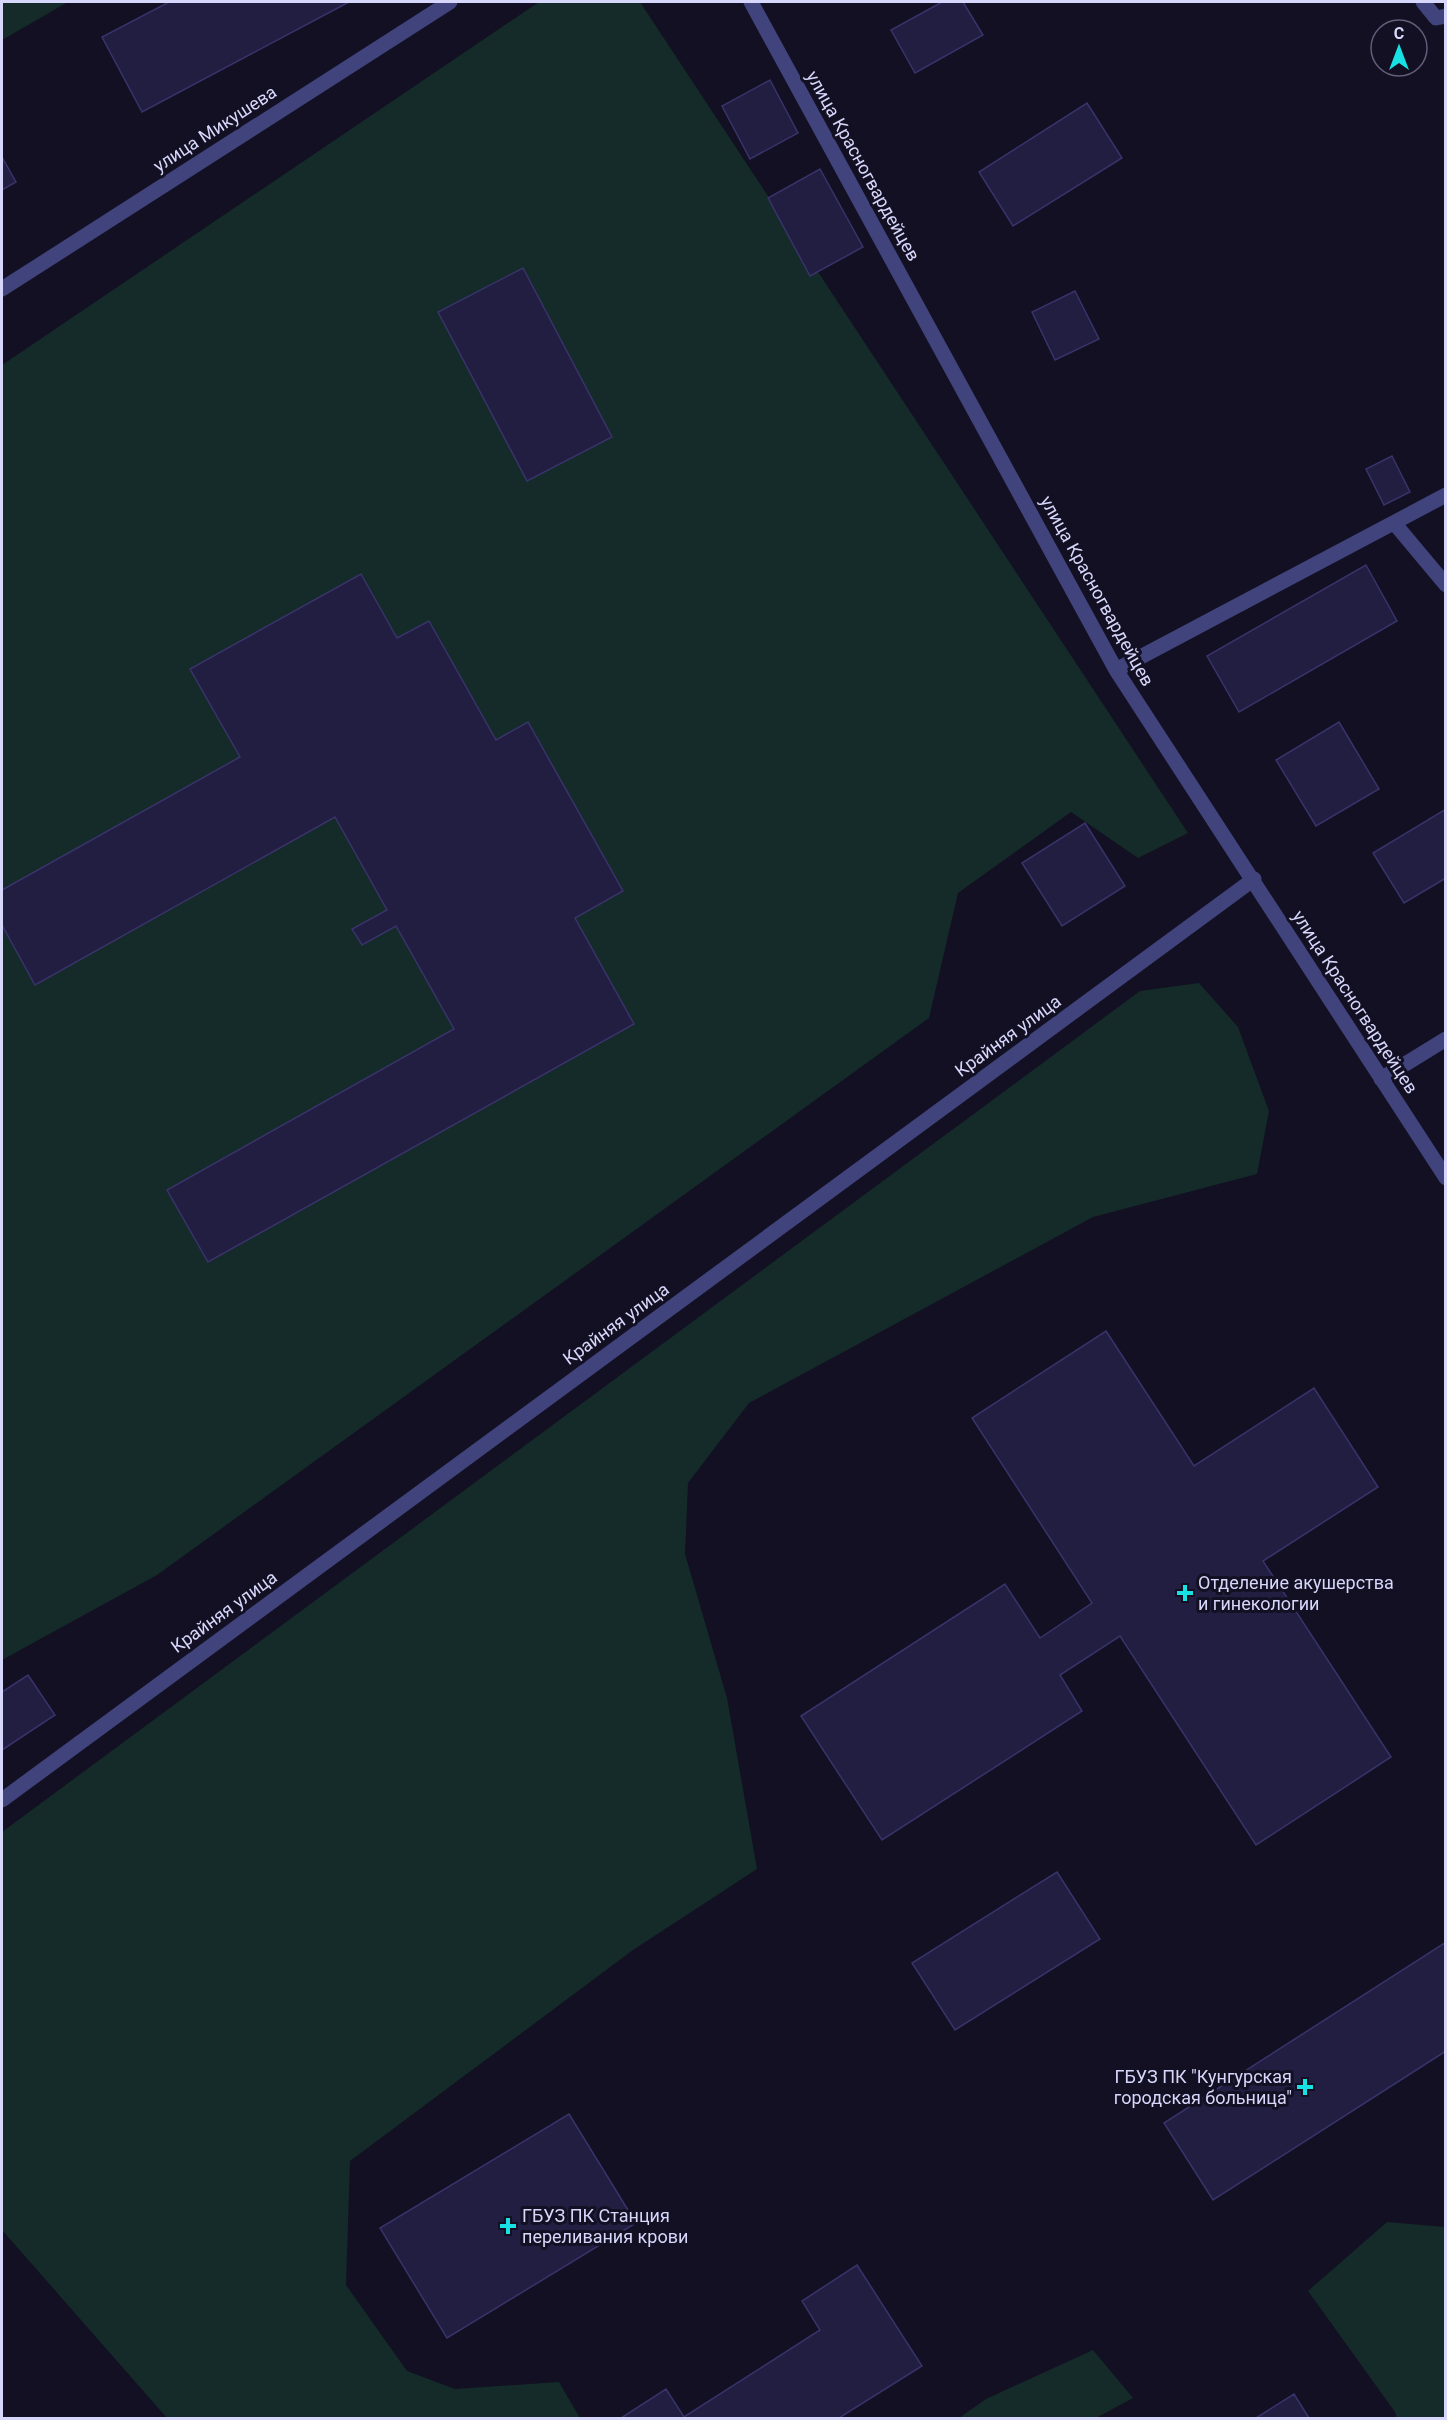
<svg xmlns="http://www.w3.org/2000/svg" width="1447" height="2420" font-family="Roboto,sans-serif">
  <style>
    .green { fill: #142b29 }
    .building { fill: #221e41; stroke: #39336b; stroke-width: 1.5 }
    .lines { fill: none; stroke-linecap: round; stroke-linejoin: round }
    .minor { stroke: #40437c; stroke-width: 15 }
    .poi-dot { fill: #18e1e4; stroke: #121022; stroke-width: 2 }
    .labels { text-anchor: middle; stroke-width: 6; stroke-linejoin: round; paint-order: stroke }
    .street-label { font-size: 18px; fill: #d7d6fb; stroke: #121022 }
    .poi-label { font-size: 18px; fill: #d7d6fb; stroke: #121022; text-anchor: start }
  </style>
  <rect width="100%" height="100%" fill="#121022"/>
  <path class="green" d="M 2,2 L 68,2 L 2,40 Z
    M 539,2 L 640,2 L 1188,833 L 1138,858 L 1071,812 L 958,893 L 929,1018 L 157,1575 L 2,1660 L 2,365 Z
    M 1199,983 L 1238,1027 L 1269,1111 L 1257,1174 L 1093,1217 L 749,1403 L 688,1483 L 685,1554 L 727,1698 L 757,1869 L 633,1950 L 350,2161 L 346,2285 L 407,2371 L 455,2389 L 559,2382 L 580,2418 L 167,2418 L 2,2230 L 2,1832 L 1140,991 Z
    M 1387,2222 L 1445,2227 L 1445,2418 L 1397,2418 L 1395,2412 L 1308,2291 Z
    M 1093,2350 L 1133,2398 L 1096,2418 L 959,2418 L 986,2399 Z"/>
  <path class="building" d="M 169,2 L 349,2 L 142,112 L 102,37 Z
    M 942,2 L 963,2 L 983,35 L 915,73 L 891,30 Z
    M 770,80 L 798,133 L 750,159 L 722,106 Z
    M 1087,103 L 1122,158 L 1013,226 L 979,172 Z
    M 2,157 L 16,182 L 2,190 Z
    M 820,169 L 863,247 L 810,276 L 768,198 Z
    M 523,268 L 612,437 L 527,481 L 438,312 Z
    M 1075,291 L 1099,339 L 1055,360 L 1032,312 Z
    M 1392,456 L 1410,492 L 1384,505 L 1366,469 Z
    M 1366,565 L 1397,621 L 1239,712 L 1207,656 Z
    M 361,574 L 397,638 L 429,621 L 496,740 L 528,722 L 623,891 L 575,918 L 634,1024 L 208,1262 L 167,1190 L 454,1029 L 396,926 L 362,945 L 352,929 L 387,910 L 335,817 L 35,985 L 2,925 L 2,890 L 240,757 L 190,669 Z
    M 1339,722 L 1379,789 L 1316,826 L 1276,760 Z
    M 1446,809 L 1446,878 L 1404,903 L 1373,853 Z
    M 1085,823 L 1125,886 L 1062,926 L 1022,863 Z
    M 1106,1331 L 1194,1466 L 1314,1388 L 1378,1487 L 1263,1561 L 1391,1757 L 1256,1845 L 1120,1636 L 1060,1675 L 1082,1711 L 882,1840 L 801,1716 L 1005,1584 L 1040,1638 L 1092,1603 L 972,1418 Z
    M 28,1675 L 55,1715 L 2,1750 L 2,1692 Z
    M 1057,1872 L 1100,1939 L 955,2030 L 912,1963 Z
    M 1446,1942 L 1446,2051 L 1213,2200 L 1164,2123 Z
    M 569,2114 L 636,2223 L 447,2338 L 380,2228 Z
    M 857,2265 L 922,2366 L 839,2418 L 621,2418 L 666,2389 L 684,2417 L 820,2330 L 802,2301 Z
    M 1294,2394 L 1309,2418 L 1256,2418 Z"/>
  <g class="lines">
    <path class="minor" d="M 751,2 L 1116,670 L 1446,1178
      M 1423,2 L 1436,18 L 1446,16
      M 2,289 L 450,2
      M 1395,524 L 1446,585
      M 1116,670 L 1446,495
      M 1381,1079 L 1446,1039
      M 2,1800 L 1254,879"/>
  </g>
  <g class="poi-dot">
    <path d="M1182 1584h6v6h6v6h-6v6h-6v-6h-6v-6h6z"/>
    <path d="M1302 2078h6v6h6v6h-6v6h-6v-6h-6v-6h6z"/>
    <path d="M505 2217h6v6h6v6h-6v6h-6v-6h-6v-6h6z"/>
  </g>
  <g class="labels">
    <g class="street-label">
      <text transform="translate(215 129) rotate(-33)" y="6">улица Микушева</text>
      <text transform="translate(863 166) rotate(61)" y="6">улица Красногвардейцев</text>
      <text transform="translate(1097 591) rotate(61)" y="6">улица Красногвардейцев</text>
      <text transform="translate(1355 1002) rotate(57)" y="6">улица Красногвардейцев</text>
      <text transform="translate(1008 1036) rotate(-36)" y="6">Крайняя улица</text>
      <text transform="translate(616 1324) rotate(-36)" y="6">Крайняя улица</text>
      <text transform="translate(224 1612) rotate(-36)" y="6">Крайняя улица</text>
    </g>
    <g class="poi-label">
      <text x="1198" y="1589">Отделение акушерства<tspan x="1198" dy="21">и гинекологии</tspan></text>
      <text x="1292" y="2083" text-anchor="end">ГБУЗ ПК "Кунгурская<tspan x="1292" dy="21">городская больница"</tspan></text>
      <text x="522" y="2222">ГБУЗ ПК Станция<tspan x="522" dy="21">переливания крови</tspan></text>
    </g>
  </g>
  <rect width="1447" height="2420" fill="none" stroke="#d7d6fb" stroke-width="6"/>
  <g transform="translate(1399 48)"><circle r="28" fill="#121022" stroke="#615f79" stroke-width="1.5"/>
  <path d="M0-4.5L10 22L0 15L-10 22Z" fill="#18e1e4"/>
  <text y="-9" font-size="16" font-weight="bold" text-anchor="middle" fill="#d7d6fb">С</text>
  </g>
</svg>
